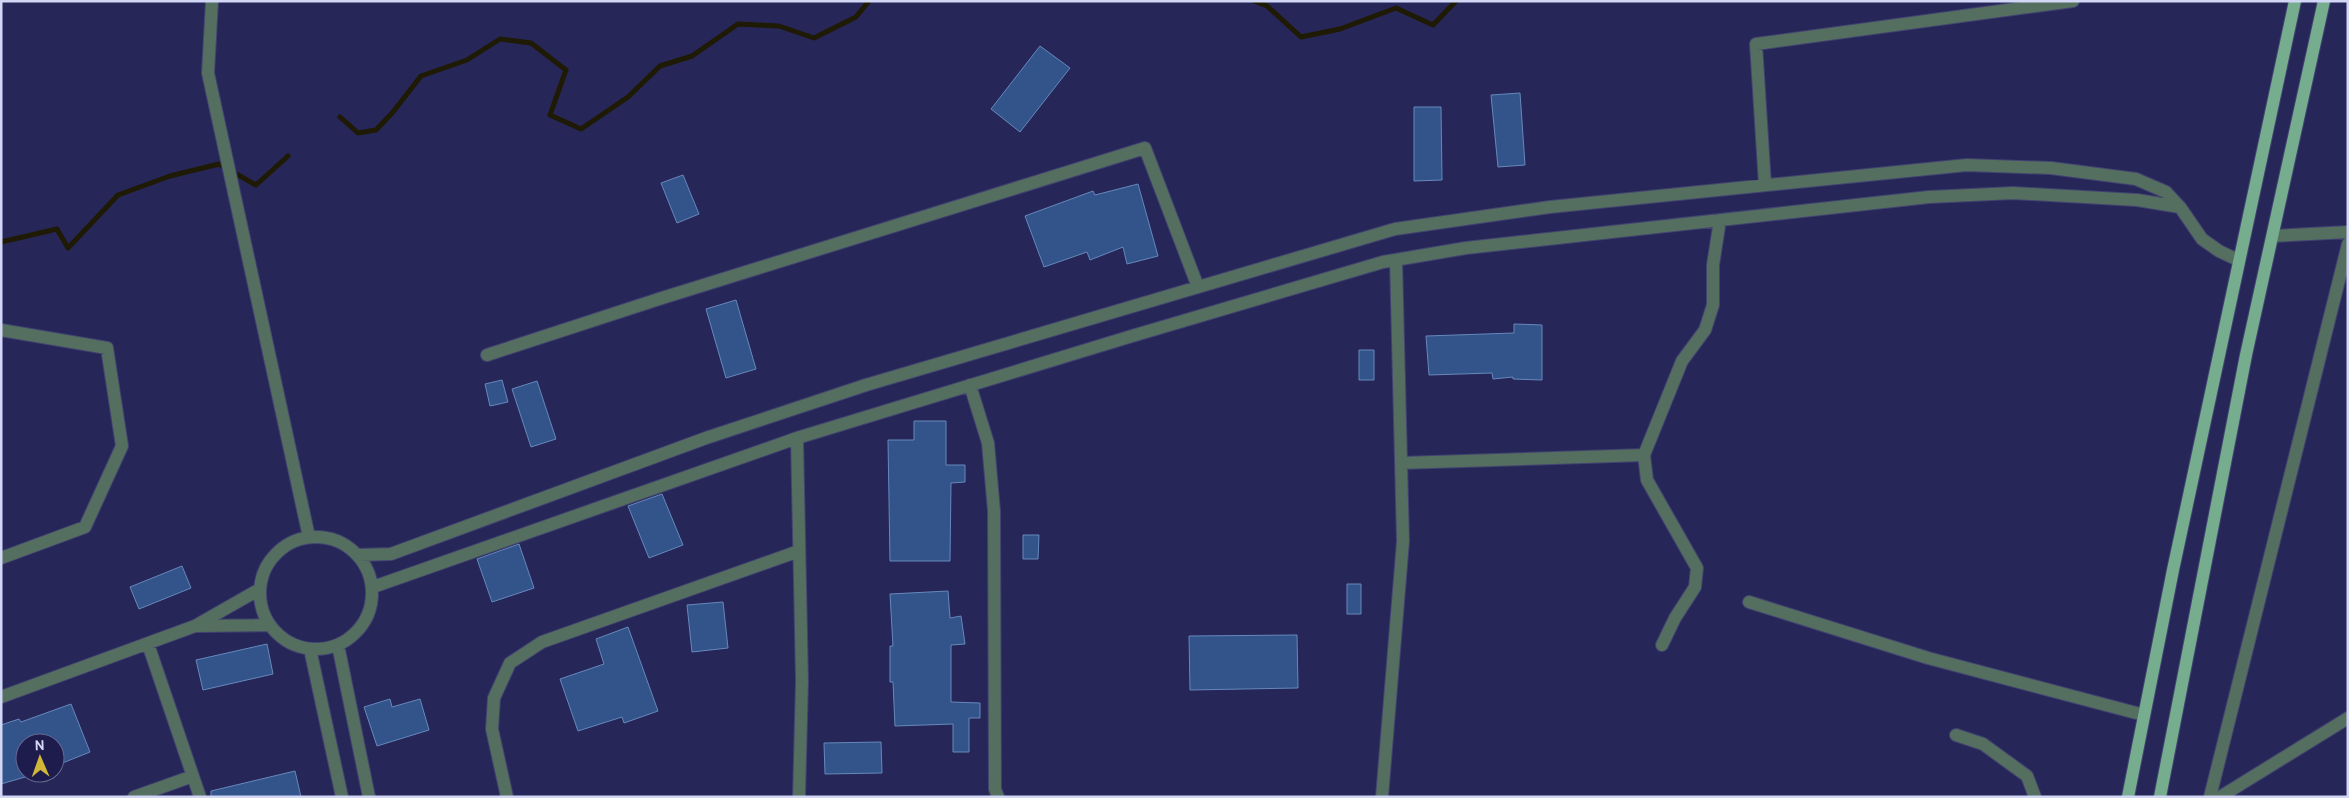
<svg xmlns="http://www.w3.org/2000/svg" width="2349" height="798" font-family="Overpass,sans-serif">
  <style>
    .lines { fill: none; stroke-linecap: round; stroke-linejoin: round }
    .stream { stroke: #1e1a03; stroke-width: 5 }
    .building { fill: #32548a; stroke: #6788bc }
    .minor-casing { stroke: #424371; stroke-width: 14 }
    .major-casing { stroke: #424371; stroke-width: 14 }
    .minor { stroke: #546e5f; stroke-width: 12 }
    .major { stroke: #76ad8e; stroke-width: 12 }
  </style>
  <rect width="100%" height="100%" fill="#262758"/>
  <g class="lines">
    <path class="stream" d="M 1254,1 L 1267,6 L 1301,37 L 1340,29 L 1396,8 L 1433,25 L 1456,1
      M 340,117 L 358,133 L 376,130 L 393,112 L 421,76 L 467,60 L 500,39 L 531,43 L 566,70 L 550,115 L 581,129 L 628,97 L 660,66 L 692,56 L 738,24 L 779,26 L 814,38 L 856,17 L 869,1
      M 1,242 L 57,229 L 68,248 L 118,195 L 170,176 L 219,164 L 256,185 L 288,156"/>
  </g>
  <path class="building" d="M 1040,46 L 1070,68 L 1020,132 L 991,109 Z
    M 1520,93 L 1525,165 L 1498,167 L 1491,95 Z
    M 1414,107 L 1441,107 L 1442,180 L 1414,181 Z
    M 683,175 L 699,214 L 677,223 L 661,183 Z
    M 1138,184 L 1158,256 L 1127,264 L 1123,247 L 1090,260 L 1087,252 L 1044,267 L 1025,216 L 1093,191 L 1095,195 Z
    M 736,300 L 756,369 L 726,378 L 706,309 Z
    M 1514,324 L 1542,325 L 1542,380 L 1513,379 L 1513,377 L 1493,379 L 1492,373 L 1429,375 L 1426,336 L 1514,333 Z
    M 1359,350 L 1374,350 L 1374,380 L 1359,380 Z
    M 502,380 L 508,402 L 490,406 L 485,384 Z
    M 537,381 L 556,439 L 531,447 L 512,389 Z
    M 914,421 L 946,421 L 946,465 L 965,465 L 965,482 L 951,483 L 950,561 L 890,561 L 888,440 L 914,440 Z
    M 662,494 L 683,545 L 649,558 L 628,506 Z
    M 1023,535 L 1039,535 L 1038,559 L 1023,559 Z
    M 519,544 L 534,588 L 492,602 L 477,559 Z
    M 182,566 L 191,588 L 139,609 L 130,587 Z
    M 1347,584 L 1361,584 L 1361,614 L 1347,614 Z
    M 948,591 L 950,618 L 961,616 L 965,644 L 951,645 L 951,702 L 980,703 L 980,718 L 969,718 L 969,752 L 953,752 L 953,724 L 895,726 L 893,682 L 890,682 L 890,646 L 893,646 L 890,594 Z
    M 723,602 L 728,648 L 692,652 L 687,605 Z
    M 628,627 L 658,711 L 624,723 L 622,717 L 578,731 L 560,679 L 604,664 L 596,639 Z
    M 1297,635 L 1298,688 L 1190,690 L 1189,636 Z
    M 267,644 L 273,674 L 203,690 L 196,660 Z
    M 390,699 L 392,707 L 420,699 L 429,730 L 377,746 L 364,707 Z
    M 71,704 L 90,752 L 60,764 L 55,752 L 55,743 L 25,743 L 25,777 L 1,784 L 1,725 L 19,719 L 21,722 Z
    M 881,742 L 882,773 L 825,774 L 824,743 Z
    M 295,771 L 301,797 L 211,797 L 211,791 Z"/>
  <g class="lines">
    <defs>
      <path id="minor" d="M 212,1 L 208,73 L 309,537
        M 1765,185 L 1756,44 L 2073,1
        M 2273,236 L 2348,232
        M 1,330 L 107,348 L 122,446 L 85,527 L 1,558
        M 487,355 L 662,298 L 1145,148 L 1198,287
        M 970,385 L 988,443 L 994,511 L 995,789 L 998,797
        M 797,438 L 802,681 L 799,797
        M 1401,463 L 1644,455
        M260 593a56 56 0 1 1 112 0a56 56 0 1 1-112 0Z
        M 358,555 L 391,554 L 706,438 L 866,385 L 1395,229 L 1550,207 L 1967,165 L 2051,168 L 2136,179 L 2166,192 L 2180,207 L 2202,239 L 2219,251 L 2238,260
        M 373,587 L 797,438 L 1132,336 L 1383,262 L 1466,248 L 1929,197 L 2013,193 L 2137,200 L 2180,207
        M 1749,602 L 1928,658 L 2144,715
        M 198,626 L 270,625
        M 148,644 L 200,797
        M 338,645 L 369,797
        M 1662,645 L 1675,618 L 1695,587 L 1697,568 L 1647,480 L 1644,455 L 1682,361 L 1705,330 L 1713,305 L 1713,265 L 1720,220
        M 310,649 L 342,797
        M 1,697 L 195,626 L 260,589
        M 1956,735 L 1983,744 L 2027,776 L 2035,797
        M 134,797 L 193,776
        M 507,797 L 492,729 L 494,698 L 510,663 L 542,642 L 799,551
        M 1382,797 L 1403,541 L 1396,260
        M 2210,797 L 2348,244
        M 2220,797 L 2348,718"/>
      <path id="major" d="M 2128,797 L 2173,570 L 2295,1
        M 2160,797 L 2246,355 L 2324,1"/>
    </defs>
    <use href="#minor" class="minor-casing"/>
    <use href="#major" class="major-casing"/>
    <use href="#minor" class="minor"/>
    <use href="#major" class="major"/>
  </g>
  <rect width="2349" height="798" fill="none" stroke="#d2d7f6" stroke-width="5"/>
  <g transform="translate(40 758) rotate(358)"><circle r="24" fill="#1d1c4d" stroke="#656791"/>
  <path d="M0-4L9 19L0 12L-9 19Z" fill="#cfb837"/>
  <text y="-8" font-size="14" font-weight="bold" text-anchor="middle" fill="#d2d7f6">N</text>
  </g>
</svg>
